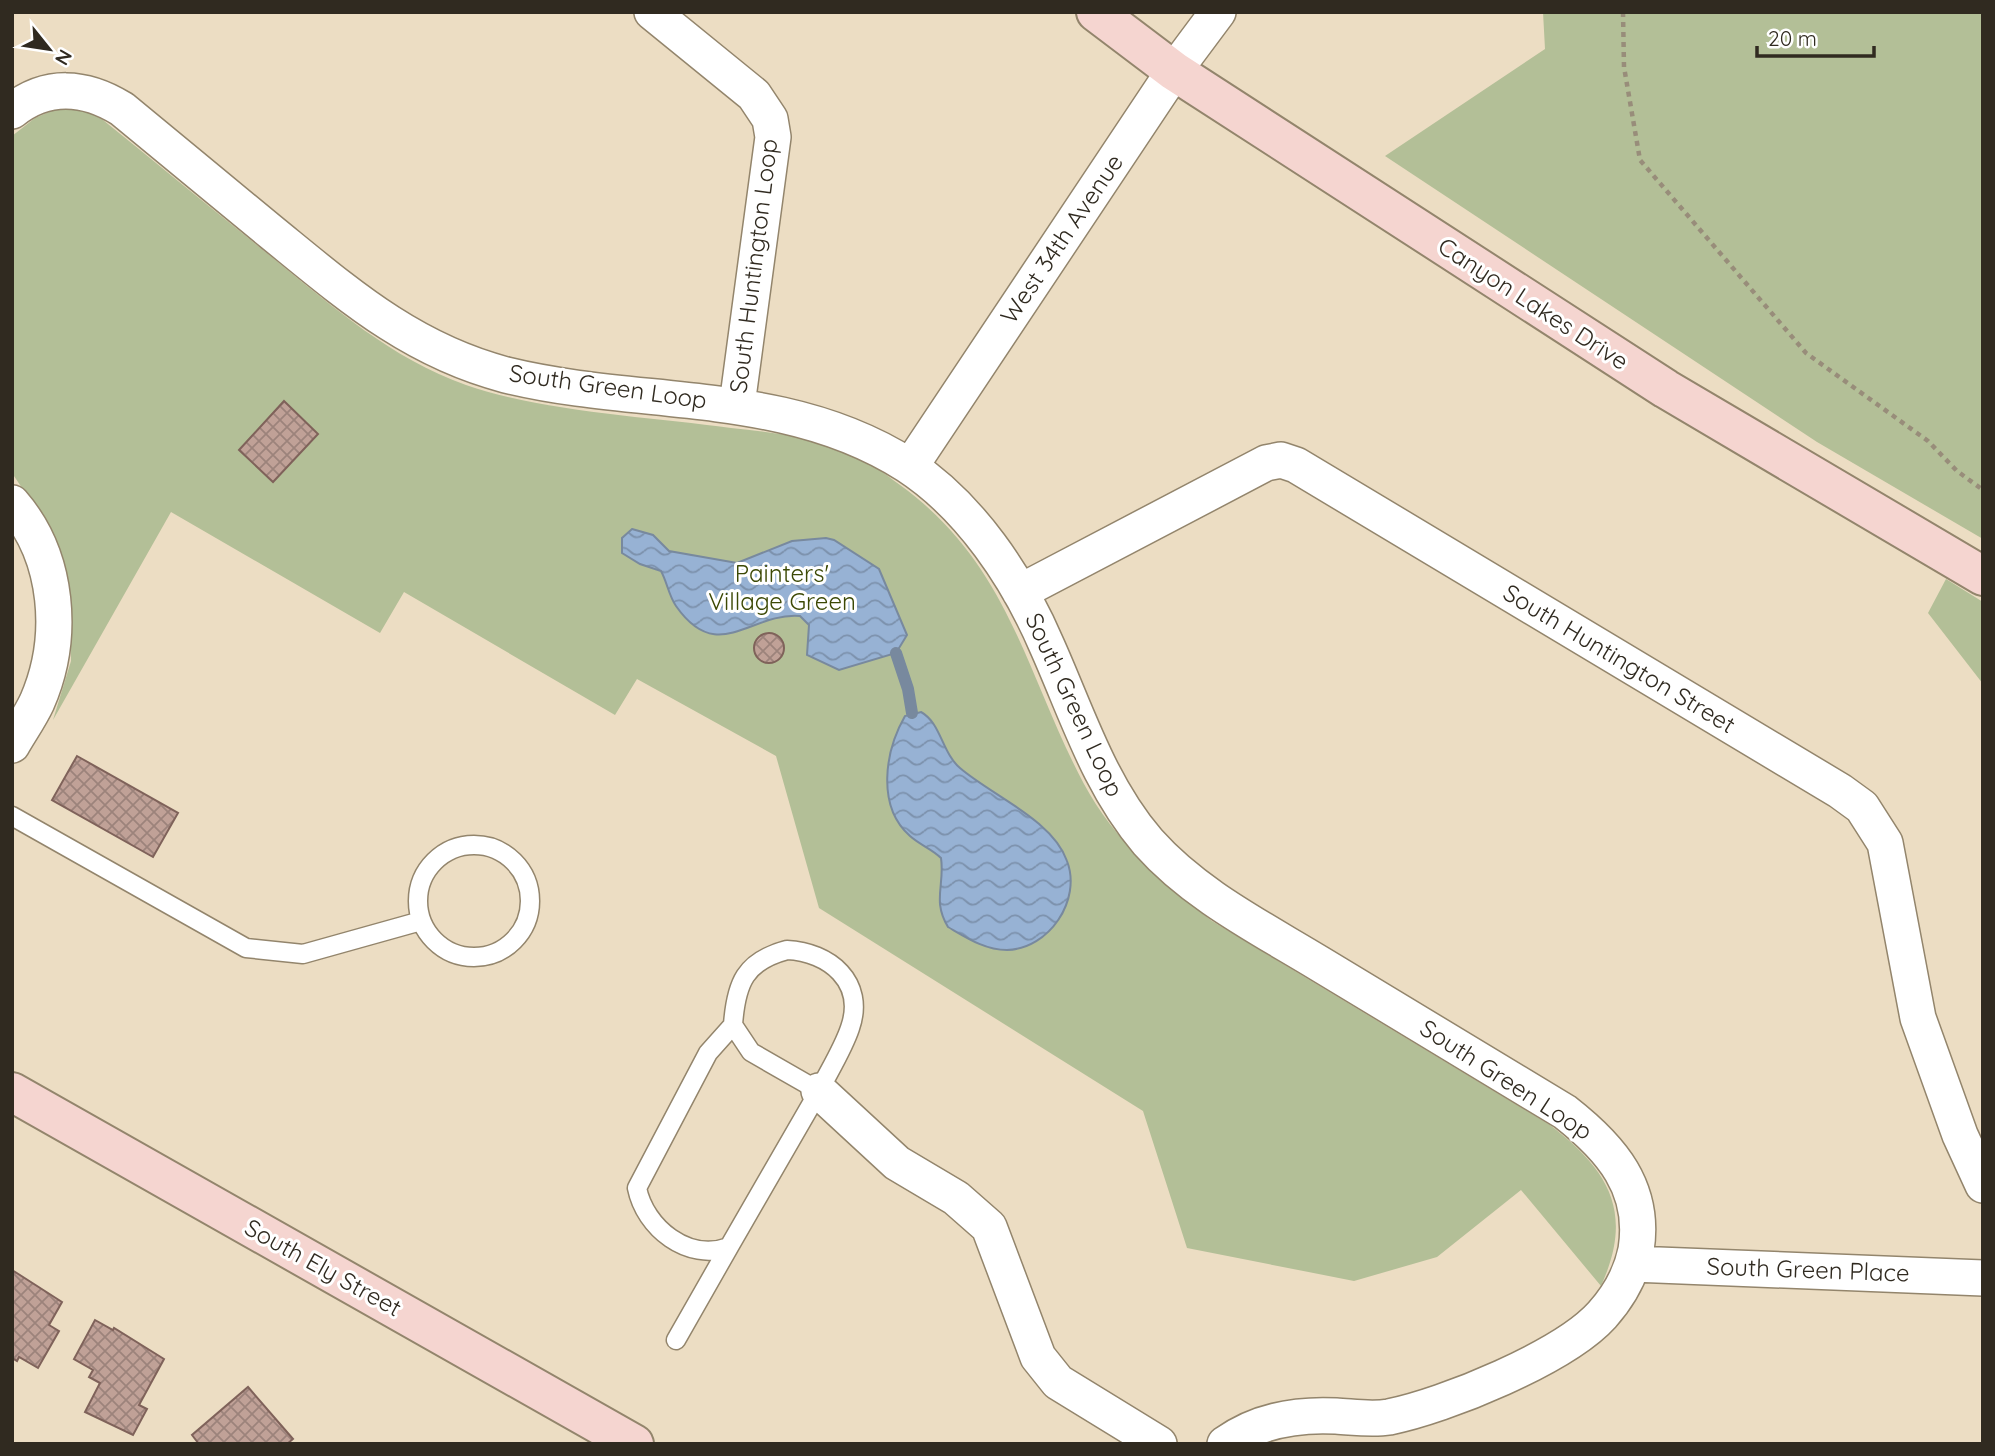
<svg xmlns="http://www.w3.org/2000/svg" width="1995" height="1456" font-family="Quicksand,sans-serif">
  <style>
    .green { fill: #b3bf97 }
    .water { fill: url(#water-waves); stroke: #78899e; stroke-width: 2 }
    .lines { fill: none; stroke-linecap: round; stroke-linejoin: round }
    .stream { stroke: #78899e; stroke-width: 12 }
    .building { fill: url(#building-cross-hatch); stroke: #7f625a; stroke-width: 2 }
    .lane-casing { stroke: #93856c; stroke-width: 21 }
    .street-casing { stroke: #93856c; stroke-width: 38 }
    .secondary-casing { stroke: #93856c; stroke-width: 42 }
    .path { stroke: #988d7a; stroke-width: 4.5; stroke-dasharray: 5 5; stroke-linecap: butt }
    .lane { stroke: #fff; stroke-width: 18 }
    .street { stroke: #fff; stroke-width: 35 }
    .secondary { stroke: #f5d5d0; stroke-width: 38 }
    .labels { text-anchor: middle; stroke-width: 6; stroke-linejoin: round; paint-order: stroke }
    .street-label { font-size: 24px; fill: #302a20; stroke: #fff }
    .park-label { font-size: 24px; fill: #3c4905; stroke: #fff }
  </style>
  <defs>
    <pattern id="water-waves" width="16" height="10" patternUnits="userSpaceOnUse" patternTransform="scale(1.75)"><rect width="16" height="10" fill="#97b2d4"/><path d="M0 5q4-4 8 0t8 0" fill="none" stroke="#7c91ac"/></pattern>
    <pattern id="building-cross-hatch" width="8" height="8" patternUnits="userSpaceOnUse" patternTransform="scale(1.75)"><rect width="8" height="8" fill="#c0a197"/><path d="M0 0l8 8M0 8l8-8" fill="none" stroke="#9c837b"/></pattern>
  </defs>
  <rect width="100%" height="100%" fill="#ecddc3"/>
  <path class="green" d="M 1543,12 L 1983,12 L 1983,539 L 1817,442 L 1385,156 L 1545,49 Z
    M 61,107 L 85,109 L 103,120 C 160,166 216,212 273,258 C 333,307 392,359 466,385 C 543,412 649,417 731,428 C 769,432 809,436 845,451 C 864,458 884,473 900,485 C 1010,565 1025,673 1084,784 C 1114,840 1163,883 1212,921 L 1550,1125 C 1610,1171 1634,1213 1601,1286 L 1521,1190 L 1437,1257 L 1354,1281 L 1187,1248 L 1143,1111 L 819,908 L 776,756 L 637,679 L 615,715 L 404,592 L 380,633 L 171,512 L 53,720 L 71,661 L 70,594 L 50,530 L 12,473 L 12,136 L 35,118 Z
    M 1946,579 L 1983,602 L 1983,684 L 1928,613 Z"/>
  <path class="water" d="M 632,529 L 653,535 L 669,551 L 737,563 L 792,541 L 826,538 L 834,540 L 879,569 L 907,635 L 896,653 L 839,670 L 807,655 L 809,625 L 800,616 C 750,612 718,666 676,606 C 669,596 667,582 661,571 L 640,564 L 622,553 L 622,538 Z
    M 921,712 C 941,723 942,753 960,768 C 991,795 1053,820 1067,861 C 1082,900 1049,949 1007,950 C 985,950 967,938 948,927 C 932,901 945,885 941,858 C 932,849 920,845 910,836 C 876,806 885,751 905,716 Z"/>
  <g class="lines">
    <path class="stream" d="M 896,653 L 908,689 L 912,713"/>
  </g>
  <path class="building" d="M 284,401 L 318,434 L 273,482 L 239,450 Z
    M754 648a15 15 0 1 1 30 0a15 15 0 1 1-30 0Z
    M 77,756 L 178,813 L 153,857 L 52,800 Z
    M 12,1270 L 62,1302 L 49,1325 L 59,1331 L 38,1368 L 19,1357 L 17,1361 L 12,1358 Z
    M 95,1320 L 113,1330 L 114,1328 L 164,1359 L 139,1405 L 147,1409 L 133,1435 L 85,1412 L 100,1383 L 89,1377 L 93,1370 L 74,1359 Z
    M 248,1387 L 293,1439 L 287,1444 L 199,1444 L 192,1435 Z"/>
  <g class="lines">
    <defs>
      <path id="lane" d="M 12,816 L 246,948 L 303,954 L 421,921
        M418 901a56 56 0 1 1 112 0a56 56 0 1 1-112 0Z
        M 787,950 C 829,952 866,982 850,1028 C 843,1049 829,1071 819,1091 L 751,1052 L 733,1025 C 736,983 745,961 787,950 Z
        M 733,1025 L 708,1053 L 637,1188 C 645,1228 688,1262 729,1247 L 819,1091
        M 676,1340 L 729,1247"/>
      <path id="street" d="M 652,12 L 754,95 L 770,119 L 773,137 L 737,405
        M 12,111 C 47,83 85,86 122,109 C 172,150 221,191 271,232 C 346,293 410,350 506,375 C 640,408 785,387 907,465 C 970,506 1018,578 1047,646 C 1077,713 1099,785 1148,842 C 1195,895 1261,928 1320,964 C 1402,1014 1484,1063 1565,1112 C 1611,1148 1646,1188 1636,1250 C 1631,1275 1619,1296 1602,1315 C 1564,1357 1445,1406 1389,1417 C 1371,1420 1354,1417 1336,1416 C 1297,1414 1257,1421 1225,1444
        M 910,467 L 1174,71 L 1218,12
        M 12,503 C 59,557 65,638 37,702 C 30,717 20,731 12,745
        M 1020,592 L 1266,463 L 1281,460 L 1296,465 L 1840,791 L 1862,807 L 1885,843 L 1918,1018 L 1960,1135 L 1983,1185
        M 819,1091 L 897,1163 L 956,1198 L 989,1227 L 1038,1357 L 1058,1382 L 1159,1444
        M 1633,1264 L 1983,1278"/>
      <path id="secondary" d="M 1096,12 L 1174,71 L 1666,389 L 1983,576
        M 12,1092 L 634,1444"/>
    </defs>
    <use href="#lane" class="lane-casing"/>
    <use href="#street" class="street-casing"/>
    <use href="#secondary" class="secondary-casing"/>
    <path class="path" d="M 1623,12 L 1624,67 L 1640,160 L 1806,353 L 1928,441 L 1957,471 L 1983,490"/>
    <use href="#lane" class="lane"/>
    <use href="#street" class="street"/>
    <use href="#secondary" class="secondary"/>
  </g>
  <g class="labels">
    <g class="street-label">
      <text transform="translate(1062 239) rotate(-56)" y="8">West 34th Avenue</text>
      <text transform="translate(754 266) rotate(-83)" y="8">South Huntington Loop</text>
      <text transform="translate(1533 304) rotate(33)" y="8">Canyon Lakes Drive</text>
      <text transform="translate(608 387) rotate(8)" y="8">South Green Loop</text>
      <text transform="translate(1619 659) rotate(31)" y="8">South Huntington Street</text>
      <text transform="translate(1074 705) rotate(65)" y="8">South Green Loop</text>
      <text transform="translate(1506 1080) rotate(33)" y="8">South Green Loop</text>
      <text transform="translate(323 1268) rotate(29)" y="8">South Ely Street</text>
      <text transform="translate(1808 1270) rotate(2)" y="8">South Green Place</text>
    </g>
    <g class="park-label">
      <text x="782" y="582">Painters'<tspan x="782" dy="28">Village Green</tspan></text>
    </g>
  </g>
  <rect width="1995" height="1456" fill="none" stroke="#302a20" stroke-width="28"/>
  <g transform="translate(49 49) rotate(120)" stroke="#ffffff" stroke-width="5" paint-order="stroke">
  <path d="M0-5L12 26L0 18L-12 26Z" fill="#302a20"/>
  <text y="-10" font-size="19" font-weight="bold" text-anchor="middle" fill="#302a20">N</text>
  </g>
  <path d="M1757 46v10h117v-10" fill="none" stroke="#302a20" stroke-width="3.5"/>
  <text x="1768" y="46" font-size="21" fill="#302a20" stroke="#ffffff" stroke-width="5" paint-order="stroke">20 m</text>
</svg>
